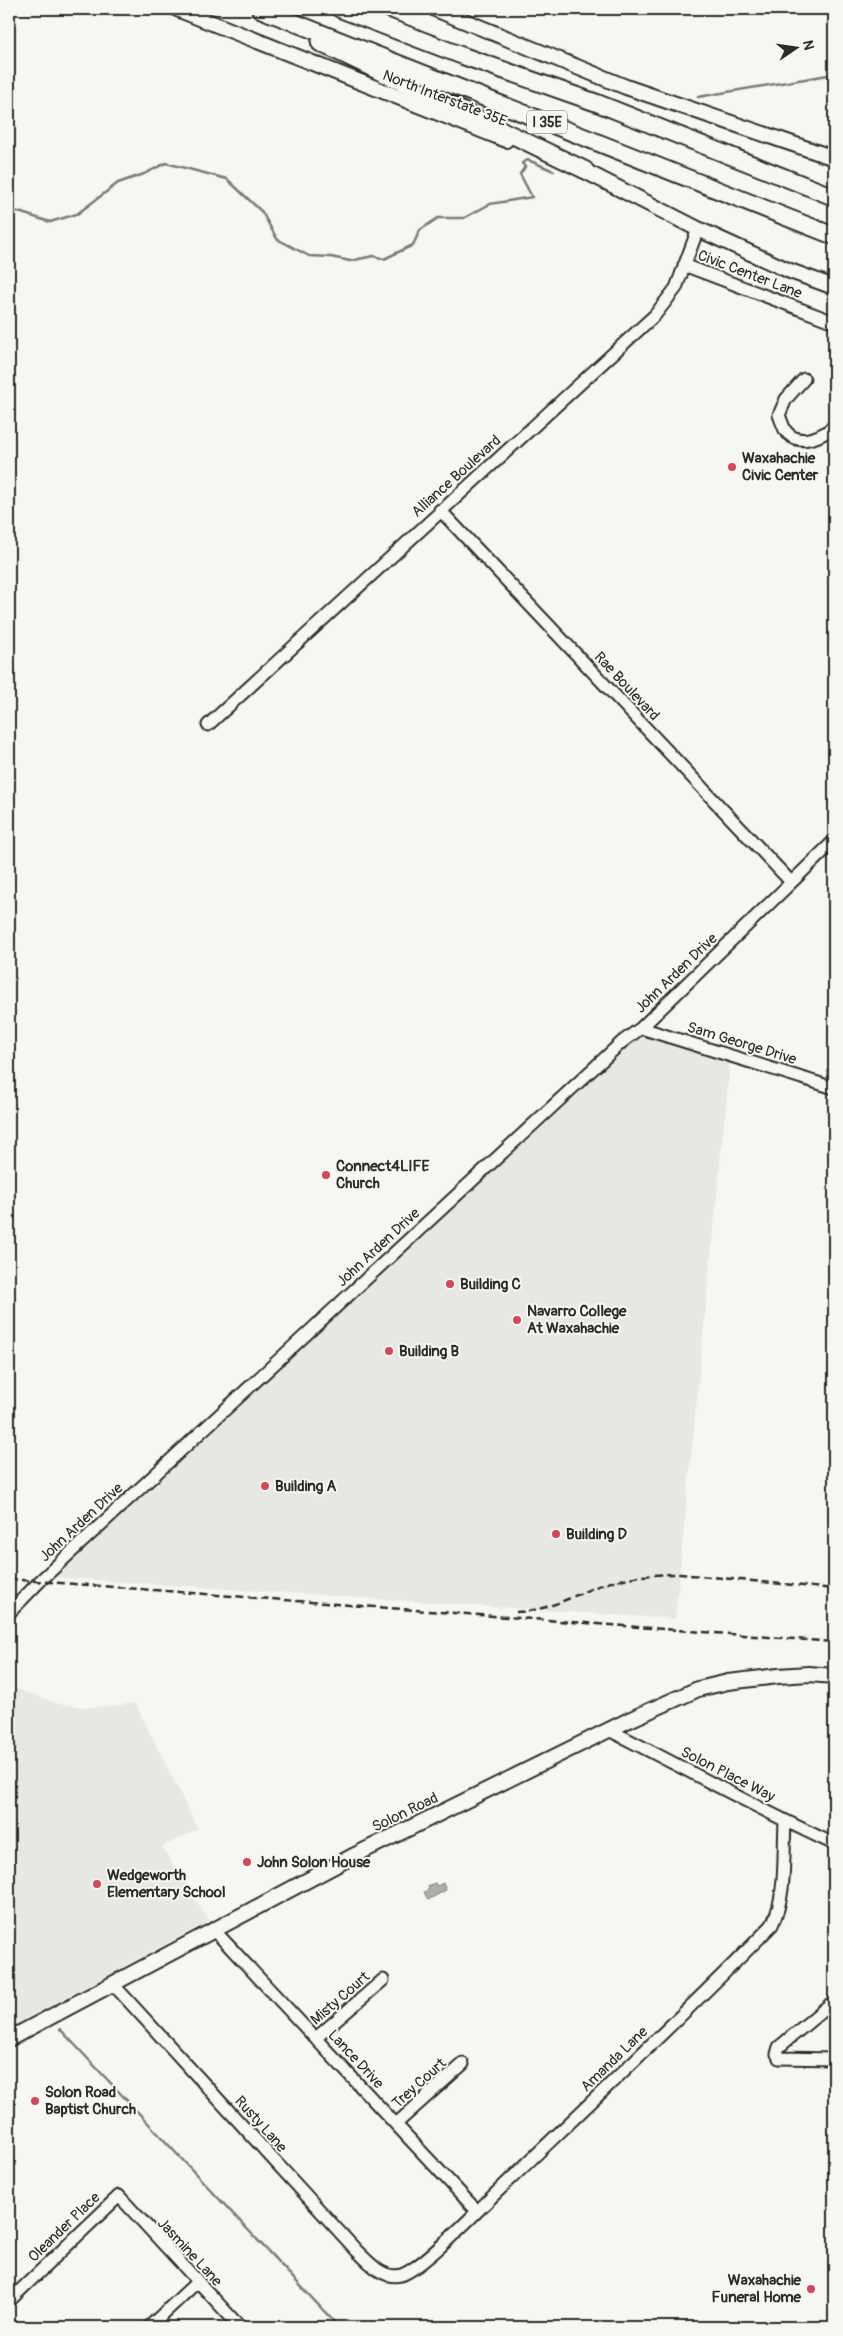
<svg xmlns="http://www.w3.org/2000/svg" width="843" height="2336" font-family="Pangolin,sans-serif">
  <style>
    .built { fill: #e7e7e3 }
    .water { fill: #aeaeab; stroke: #7a7a78 }
    .lines { fill: none; stroke-linecap: round; stroke-linejoin: round }
    .stream { stroke: #7a7a78; stroke-width: 2.5 }
    .minor-casing { stroke: #2b2b2b; stroke-width: 15 }
    .major-casing { stroke: #2b2b2b; stroke-width: 18 }
    .highway-casing { stroke: #2b2b2b; stroke-width: 20 }
    .minor { stroke: #f6f6f2; stroke-width: 11 }
    .major { stroke: #f6f6f2; stroke-width: 14 }
    .highway { stroke: #f6f6f2; stroke-width: 16 }
    .rail { stroke: #2b2b2b; stroke-width: 2.5; stroke-dasharray: 8 4; stroke-linecap: butt }
    .poi-dot { fill: #d1495b; stroke: #f6f6f2; stroke-width: 2 }
    .labels { text-anchor: middle; stroke-width: 4; stroke-linejoin: round; paint-order: stroke }
    .shield { fill: #f6f6f2; stroke: #686867; stroke-width: 1 }
    .shield-label { font-size: 14px; font-weight: bold; fill: #2b2b2b }
    .street-label { font-size: 15px; fill: #2b2b2b; stroke: #f6f6f2 }
    .poi-label { font-size: 15px; font-weight: bold; fill: #2b2b2b; stroke: #f6f6f2; text-anchor: start }
  </style>
  <rect width="100%" height="100%" fill="#f6f6f2"/>
  <filter id="ink" filterUnits="userSpaceOnUse"><feTurbulence type="fractalNoise" baseFrequency=".02" numOctaves="2"/><feDisplacementMap in="SourceGraphic" scale="10" xChannelSelector="R" yChannelSelector="G"/><feConvolveMatrix kernelMatrix="1 2 1 2 8 2 1 2 1" color-interpolation-filters="sRGB"/></filter>
  <g filter="url(#ink)">
    <path class="built" d="M 643,1037 L 651,1038 L 730,1063 L 675,1619 L 51,1577 L 627,1044 Z
      M 9,1686 L 59,1704 L 84,1707 L 114,1706 L 135,1703 L 198,1829 L 162,1847 L 209,1921 L 9,2028 Z"/>
    <path class="water" d="M 435,1883 L 437,1886 L 443,1883 L 446,1890 L 428,1900 L 424,1892 L 429,1889 L 428,1886 Z"/>
    <g class="lines">
      <path class="stream" d="M 698,97 L 834,74
        M 9,209 L 50,222 L 77,214 L 118,183 L 144,174 L 166,163 L 227,179 L 262,212 L 277,239 L 309,256 L 331,257 L 350,261 L 373,256 L 384,259 L 413,245 L 420,230 L 438,218 L 464,218 L 490,204 L 532,197 L 520,174 L 525,167 L 522,163 L 528,160 L 554,171
        M 60,2029 L 339,2327"/>
      <defs>
        <path id="minor" d="M 684,265 L 834,322
          M 804,379 L 786,399 L 779,415 C 781,420 783,426 785,430 C 797,448 822,437 834,426
          M 440,510 L 791,882
          M 208,725 L 655,315 L 676,288 L 698,229
          M 641,1028 L 834,1088
          M 9,1613 L 40,1581 L 622,1042 L 641,1028 L 834,841
          M 609,1730 C 684,1768 758,1809 834,1844
          M 213,1929 L 477,2211
          M 112,1983 L 357,2251 C 369,2262 383,2280 401,2275 C 422,2269 477,2211 495,2194 C 588,2105 682,2017 772,1925 C 787,1894 783,1856 785,1822
          M 834,2001 L 779,2047 L 777,2054 L 779,2058 L 834,2059
          M 316,2038 L 383,1980
          M 396,2124 L 463,2064
          M 9,2301 L 119,2196 L 240,2327
          M 149,2327 L 197,2282"/>
        <path id="major" d="M 177,9 L 506,140
          M 435,9 L 626,87 L 834,158
          M 575,166 L 698,229 L 790,271 L 834,287
          M 9,2039 L 355,1855 L 629,1720 L 698,1689 L 728,1682 L 778,1676 L 809,1674 L 834,1676"/>
        <path id="highway" d="M 260,9 L 834,236
          M 340,9 L 463,56 L 597,103 L 834,197
          M 320,43 L 585,170"/>
      </defs>
      <use href="#minor" class="minor-casing"/>
      <use href="#major" class="major-casing"/>
      <use href="#highway" class="highway-casing"/>
      <use href="#minor" class="minor"/>
      <use href="#major" class="major"/>
      <use href="#highway" class="highway"/>
      <path class="rail" d="M 9,1579 L 834,1642
        M 516,1612 C 545,1611 567,1599 593,1588 C 621,1577 651,1574 680,1574 L 834,1589"/>
    </g>
  </g>
  <g class="poi-dot">
    <circle cx="732" cy="467" r="5"/>
    <circle cx="326" cy="1175" r="5"/>
    <circle cx="450" cy="1284" r="5"/>
    <circle cx="517" cy="1320" r="5"/>
    <circle cx="389" cy="1351" r="5"/>
    <circle cx="265" cy="1486" r="5"/>
    <circle cx="556" cy="1534" r="5"/>
    <circle cx="247" cy="1862" r="5"/>
    <circle cx="97" cy="1884" r="5"/>
    <circle cx="35" cy="2101" r="5"/>
    <circle cx="811" cy="2289" r="5"/>
  </g>
  <g class="labels">
    <rect class="shield" x="527" y="110.5" width="40" height="23" rx="4"/>
    <g class="shield-label">
      <text x="547" y="127">I 35E</text>
    </g>
    <g class="street-label">
      <text transform="translate(445 98) rotate(21)" y="5">North Interstate 35E</text>
      <text transform="translate(750 274) rotate(21)" y="5">Civic Center Lane</text>
      <text transform="translate(456 476) rotate(-42)" y="5">Alliance Boulevard</text>
      <text transform="translate(627 686) rotate(47)" y="5">Rae Boulevard</text>
      <text transform="translate(676 973) rotate(-44)" y="5">John Arden Drive</text>
      <text transform="translate(742 1043) rotate(17)" y="5">Sam George Drive</text>
      <text transform="translate(378 1247) rotate(-43)" y="5">John Arden Drive</text>
      <text transform="translate(81 1522) rotate(-43)" y="5">John Arden Drive</text>
      <text transform="translate(728 1774) rotate(27)" y="5">Solon Place Way</text>
      <text transform="translate(405 1812) rotate(-26)" y="5">Solon Road</text>
      <text transform="translate(340 1998) rotate(-41)" y="5">Misty Court</text>
      <text transform="translate(356 2059) rotate(47)" y="5">Lance Drive</text>
      <text transform="translate(614 2059) rotate(-44)" y="5">Amanda Lane</text>
      <text transform="translate(419 2083) rotate(-42)" y="5">Trey Court</text>
      <text transform="translate(261 2124) rotate(48)" y="5">Rusty Lane</text>
      <text transform="translate(64 2227) rotate(-44)" y="5">Oleander Place</text>
      <text transform="translate(190 2252) rotate(47)" y="5">Jasmine Lane</text>
    </g>
    <g class="poi-label">
      <text x="742" y="463">Waxahachie<tspan x="742" dy="17">Civic Center</tspan></text>
      <text x="336" y="1171">Connect4LIFE<tspan x="336" dy="17">Church</tspan></text>
      <text x="460" y="1289">Building C</text>
      <text x="527" y="1316">Navarro College<tspan x="527" dy="17">At Waxahachie</tspan></text>
      <text x="399" y="1356">Building B</text>
      <text x="275" y="1491">Building A</text>
      <text x="566" y="1539">Building D</text>
      <text x="257" y="1867">John Solon House</text>
      <text x="107" y="1880">Wedgeworth<tspan x="107" dy="17">Elementary School</tspan></text>
      <text x="45" y="2097">Solon Road<tspan x="45" dy="17">Baptist Church</tspan></text>
      <text x="801" y="2285" text-anchor="end">Waxahachie<tspan x="801" dy="17">Funeral Home</tspan></text>
    </g>
  </g>
  <rect width="843" height="2336" fill="none" stroke="#f6f6f2" stroke-width="30"/>
  <rect x="15" y="15" width="813" height="2306" fill="none" stroke="#2b2b2b" stroke-width="2" filter="url(#ink)"/>
  <g transform="translate(796 48) rotate(77)" stroke="#f6f6f2" stroke-width="4" paint-order="stroke">
  <path d="M0-4L9 19L0 12L-9 19Z" fill="#2b2b2b"/>
  <text y="-8" font-size="14" font-weight="bold" text-anchor="middle" fill="#2b2b2b">N</text>
  </g>
</svg>
